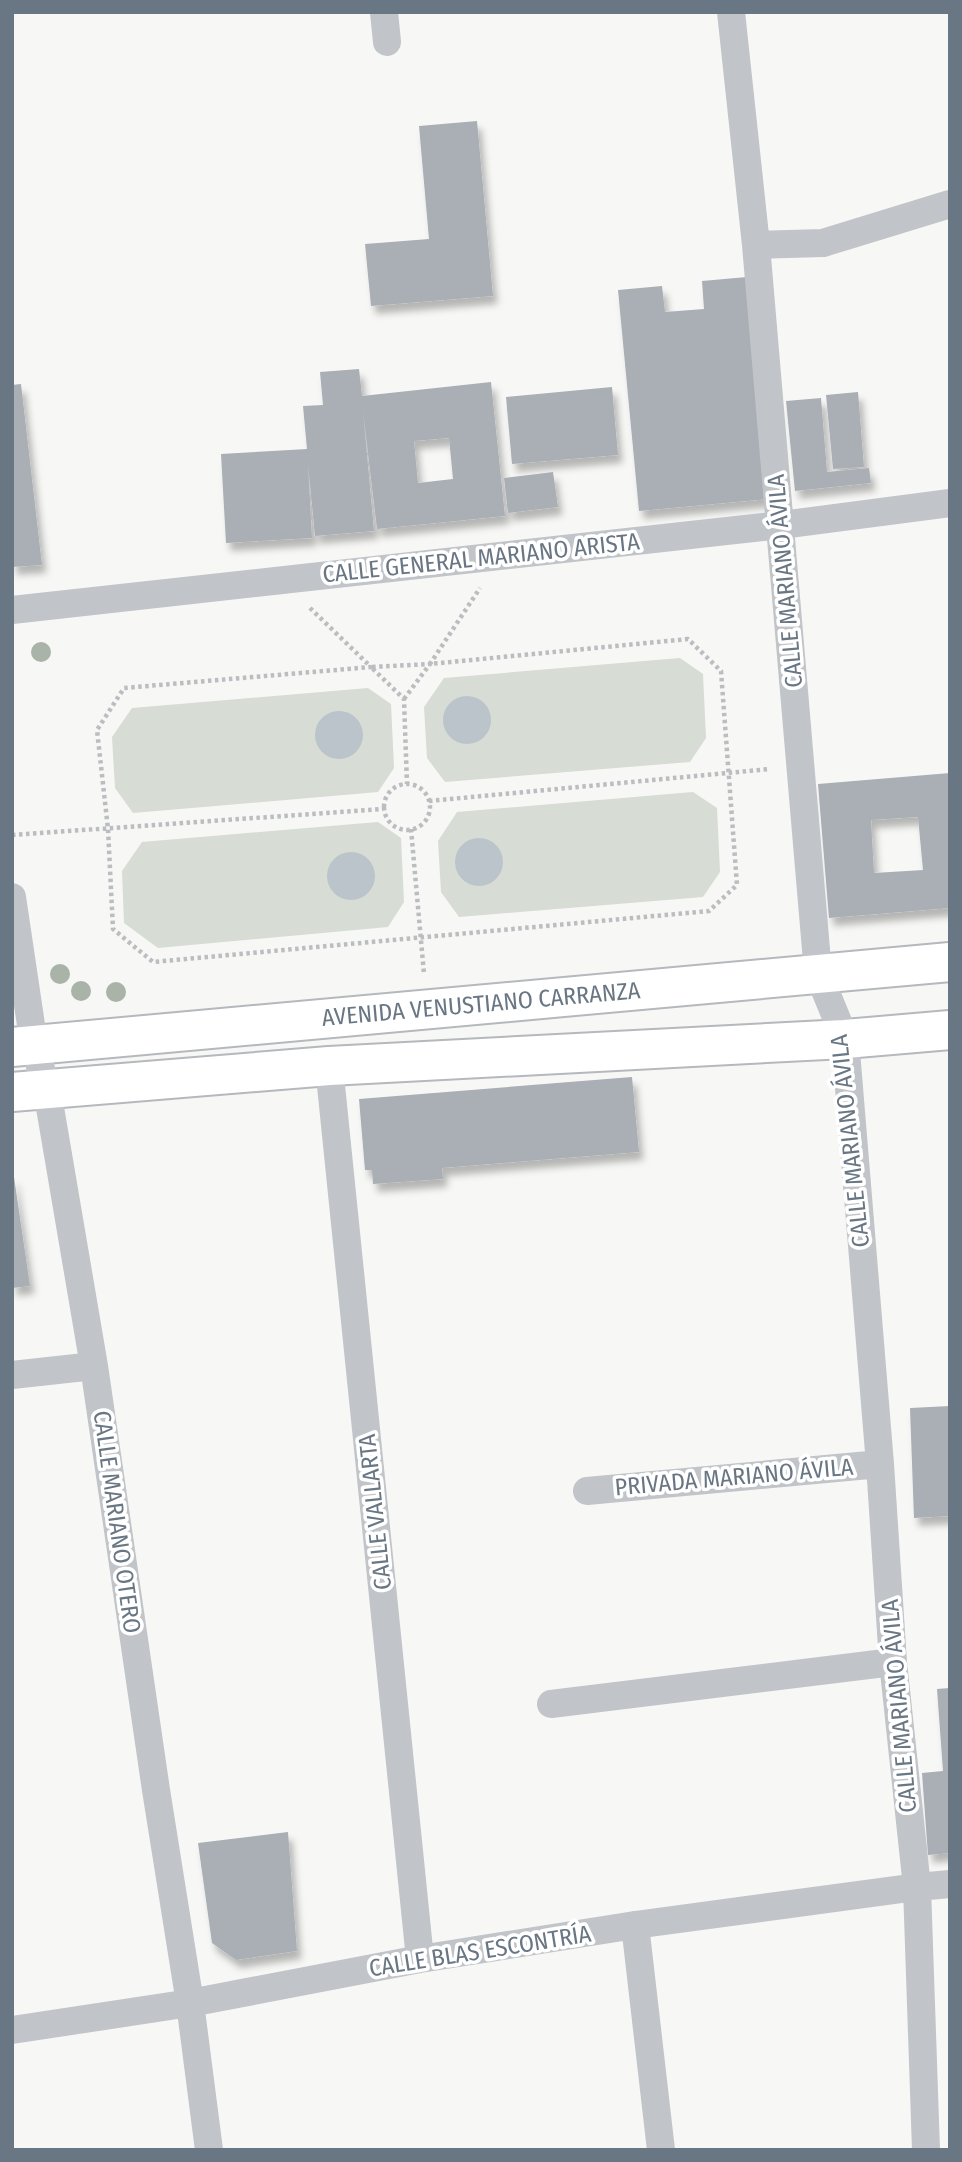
<svg xmlns="http://www.w3.org/2000/svg" width="962" height="2162" font-family="'Fira Sans Condensed',sans-serif">
  <style>
    .green { fill: #d7dcd4 }
    .water { fill: #bbc4ca }
    .building { fill: #a9afb5; fill-rule: evenodd; filter: url(#shadow) }
    .lines { fill: none; stroke-linecap: round; stroke-linejoin: round }
    .primary-casing { stroke: #b5b8bc; stroke-width: 42 }
    .path { stroke: #bbbdc0; stroke-width: 4.5; stroke-dasharray: 3.5 3.5; stroke-linecap: butt }
    .minor { stroke: #c1c4c8; stroke-width: 28 }
    .primary { stroke: #fff; stroke-width: 38 }
    .tree { fill: #a9b3a7 }
    .labels { text-anchor: middle; stroke-width: 7; stroke-linejoin: round; paint-order: stroke }
    .street-label { font-size: 24px; fill: #697683; stroke: #fff }
  </style>
  <defs>
    <filter id="shadow"><feDropShadow dx="4.5" dy="8" stdDeviation="3.5" flood-color="#0004"/></filter>
  </defs>
  <rect width="100%" height="100%" fill="#f7f7f5"/>
  <path class="green" d="M 680,658 L 703,674 L 706,738 L 690,762 L 445,782 L 427,758 L 424,707 L 444,678 Z
    M 368,688 L 391,704 L 394,768 L 378,792 L 133,813 L 115,788 L 112,737 L 132,708 Z
    M 693,792 L 717,808 L 720,872 L 703,897 L 459,917 L 441,892 L 438,841 L 457,812 Z
    M 378,822 L 401,838 L 404,902 L 388,927 L 158,948 L 124,923 L 122,871 L 142,842 Z"/>
  <path class="water" d="M443 720a24 24 0 1 1 48 0a24 24 0 1 1-48 0Z
    M315 735a24 24 0 1 1 48 0a24 24 0 1 1-48 0Z
    M455 862a24 24 0 1 1 48 0a24 24 0 1 1-48 0Z
    M327 876a24 24 0 1 1 48 0a24 24 0 1 1-48 0Z"/>
  <path class="building" d="M 477,121 L 493,296 L 371,306 L 365,244 L 429,239 L 419,126 Z
    M 747,277 L 768,499 L 639,511 L 618,290 L 662,286 L 665,312 L 704,309 L 702,281 Z
    M 359,369 L 362,396 L 491,382 L 505,516 L 377,529 L 363,411 L 374,531 L 315,536 L 308,464 L 312,538 L 226,543 L 221,454 L 307,449 L 303,406 L 323,405 L 320,372 ZM 449,438 L 453,479 L 418,483 L 414,441 Z
    M 21,384 L 42,565 L 12,567 L 12,385 Z
    M 612,387 L 618,455 L 512,464 L 506,397 Z
    M 858,392 L 864,467 L 833,469 L 826,395 Z
    M 821,398 L 827,472 L 869,468 L 871,483 L 795,491 L 786,401 Z
    M 553,472 L 558,507 L 508,513 L 504,478 Z
    M 950,773 L 950,908 L 829,918 L 818,784 ZM 918,817 L 923,870 L 874,873 L 871,820 Z
    M 632,1077 L 639,1152 L 442,1168 L 443,1179 L 373,1184 L 372,1170 L 365,1170 L 359,1099 Z
    M 12,1177 L 14,1177 L 30,1286 L 12,1288 Z
    M 950,1406 L 950,1516 L 914,1518 L 910,1408 Z
    M 950,1688 L 950,1853 L 928,1855 L 922,1773 L 943,1771 L 937,1689 Z
    M 288,1832 L 297,1951 L 236,1960 L 212,1943 L 198,1843 Z"/>
  <g class="lines">
    <defs>
      <path id="primary" d="M 12,1047 L 950,962
        M 12,1092 L 329,1066 L 845,1039 L 950,1030"/>
    </defs>
    <use href="#primary" class="primary-casing"/>
    <path class="path" d="M 310,608 L 371,667 L 124,688 L 97,730 L 108,829 L 113,929 L 153,962 L 709,911 L 737,885 L 721,671 L 688,639 L 430,664 L 480,588
      M 404,699 L 430,664 L 371,667 L 404,699 L 407,784
      M384 807a23 23 0 1 1 46 0a23 23 0 1 1-46 0Z
      M 429,801 L 770,769
      M 411,829 L 424,974
      M 12,835 L 383,809"/>
    <path class="minor" d="M 384,12 L 387,42
      M 731,12 L 756,245 L 818,973 L 845,1039 L 880,1464 L 893,1662 L 917,1887 L 926,2150
      M 756,245 L 823,243 L 950,204
      M 12,610 L 781,525 L 950,503
      M 12,897 L 34,1045 L 47,1090 L 94,1366 L 156,1790 L 190,2003 L 209,2150
      M 329,1066 L 420,1959
      M 12,1375 L 94,1366
      M 587,1491 L 880,1464
      M 551,1704 L 893,1662
      M 635,1925 L 661,2150
      M 12,2030 L 190,2003 L 420,1959 L 635,1925 L 917,1887 L 950,1884"/>
    <use href="#primary" class="primary"/>
  </g>
  <g class="tree">
    <circle cx="41" cy="652" r="10"/>
    <circle cx="60" cy="974" r="10"/>
    <circle cx="81" cy="991" r="10"/>
    <circle cx="116" cy="992" r="10"/>
  </g>
  <g class="labels">
    <g class="street-label">
      <text transform="translate(481 558) rotate(-6)" y="8">CALLE GENERAL MARIANO ARISTA</text>
      <text transform="translate(785 581) rotate(-95)" y="8">CALLE MARIANO ÁVILA</text>
      <text transform="translate(481 1004) rotate(-5)" y="8">AVENIDA VENUSTIANO CARRANZA</text>
      <text transform="translate(850 1141) rotate(-96)" y="8">CALLE MARIANO ÁVILA</text>
      <text transform="translate(734 1477) rotate(-5)" y="8">PRIVADA MARIANO ÁVILA</text>
      <text transform="translate(375 1512) rotate(-96)" y="8">CALLE VALLARTA</text>
      <text transform="translate(117 1522) rotate(82)" y="8">CALLE MARIANO OTERO</text>
      <text transform="translate(899 1706) rotate(-95)" y="8">CALLE MARIANO ÁVILA</text>
      <text transform="translate(480 1951) rotate(-9)" y="8">CALLE BLAS ESCONTRÍA</text>
    </g>
  </g>
  <rect width="962" height="2162" fill="none" stroke="#697683" stroke-width="28"/>
</svg>
